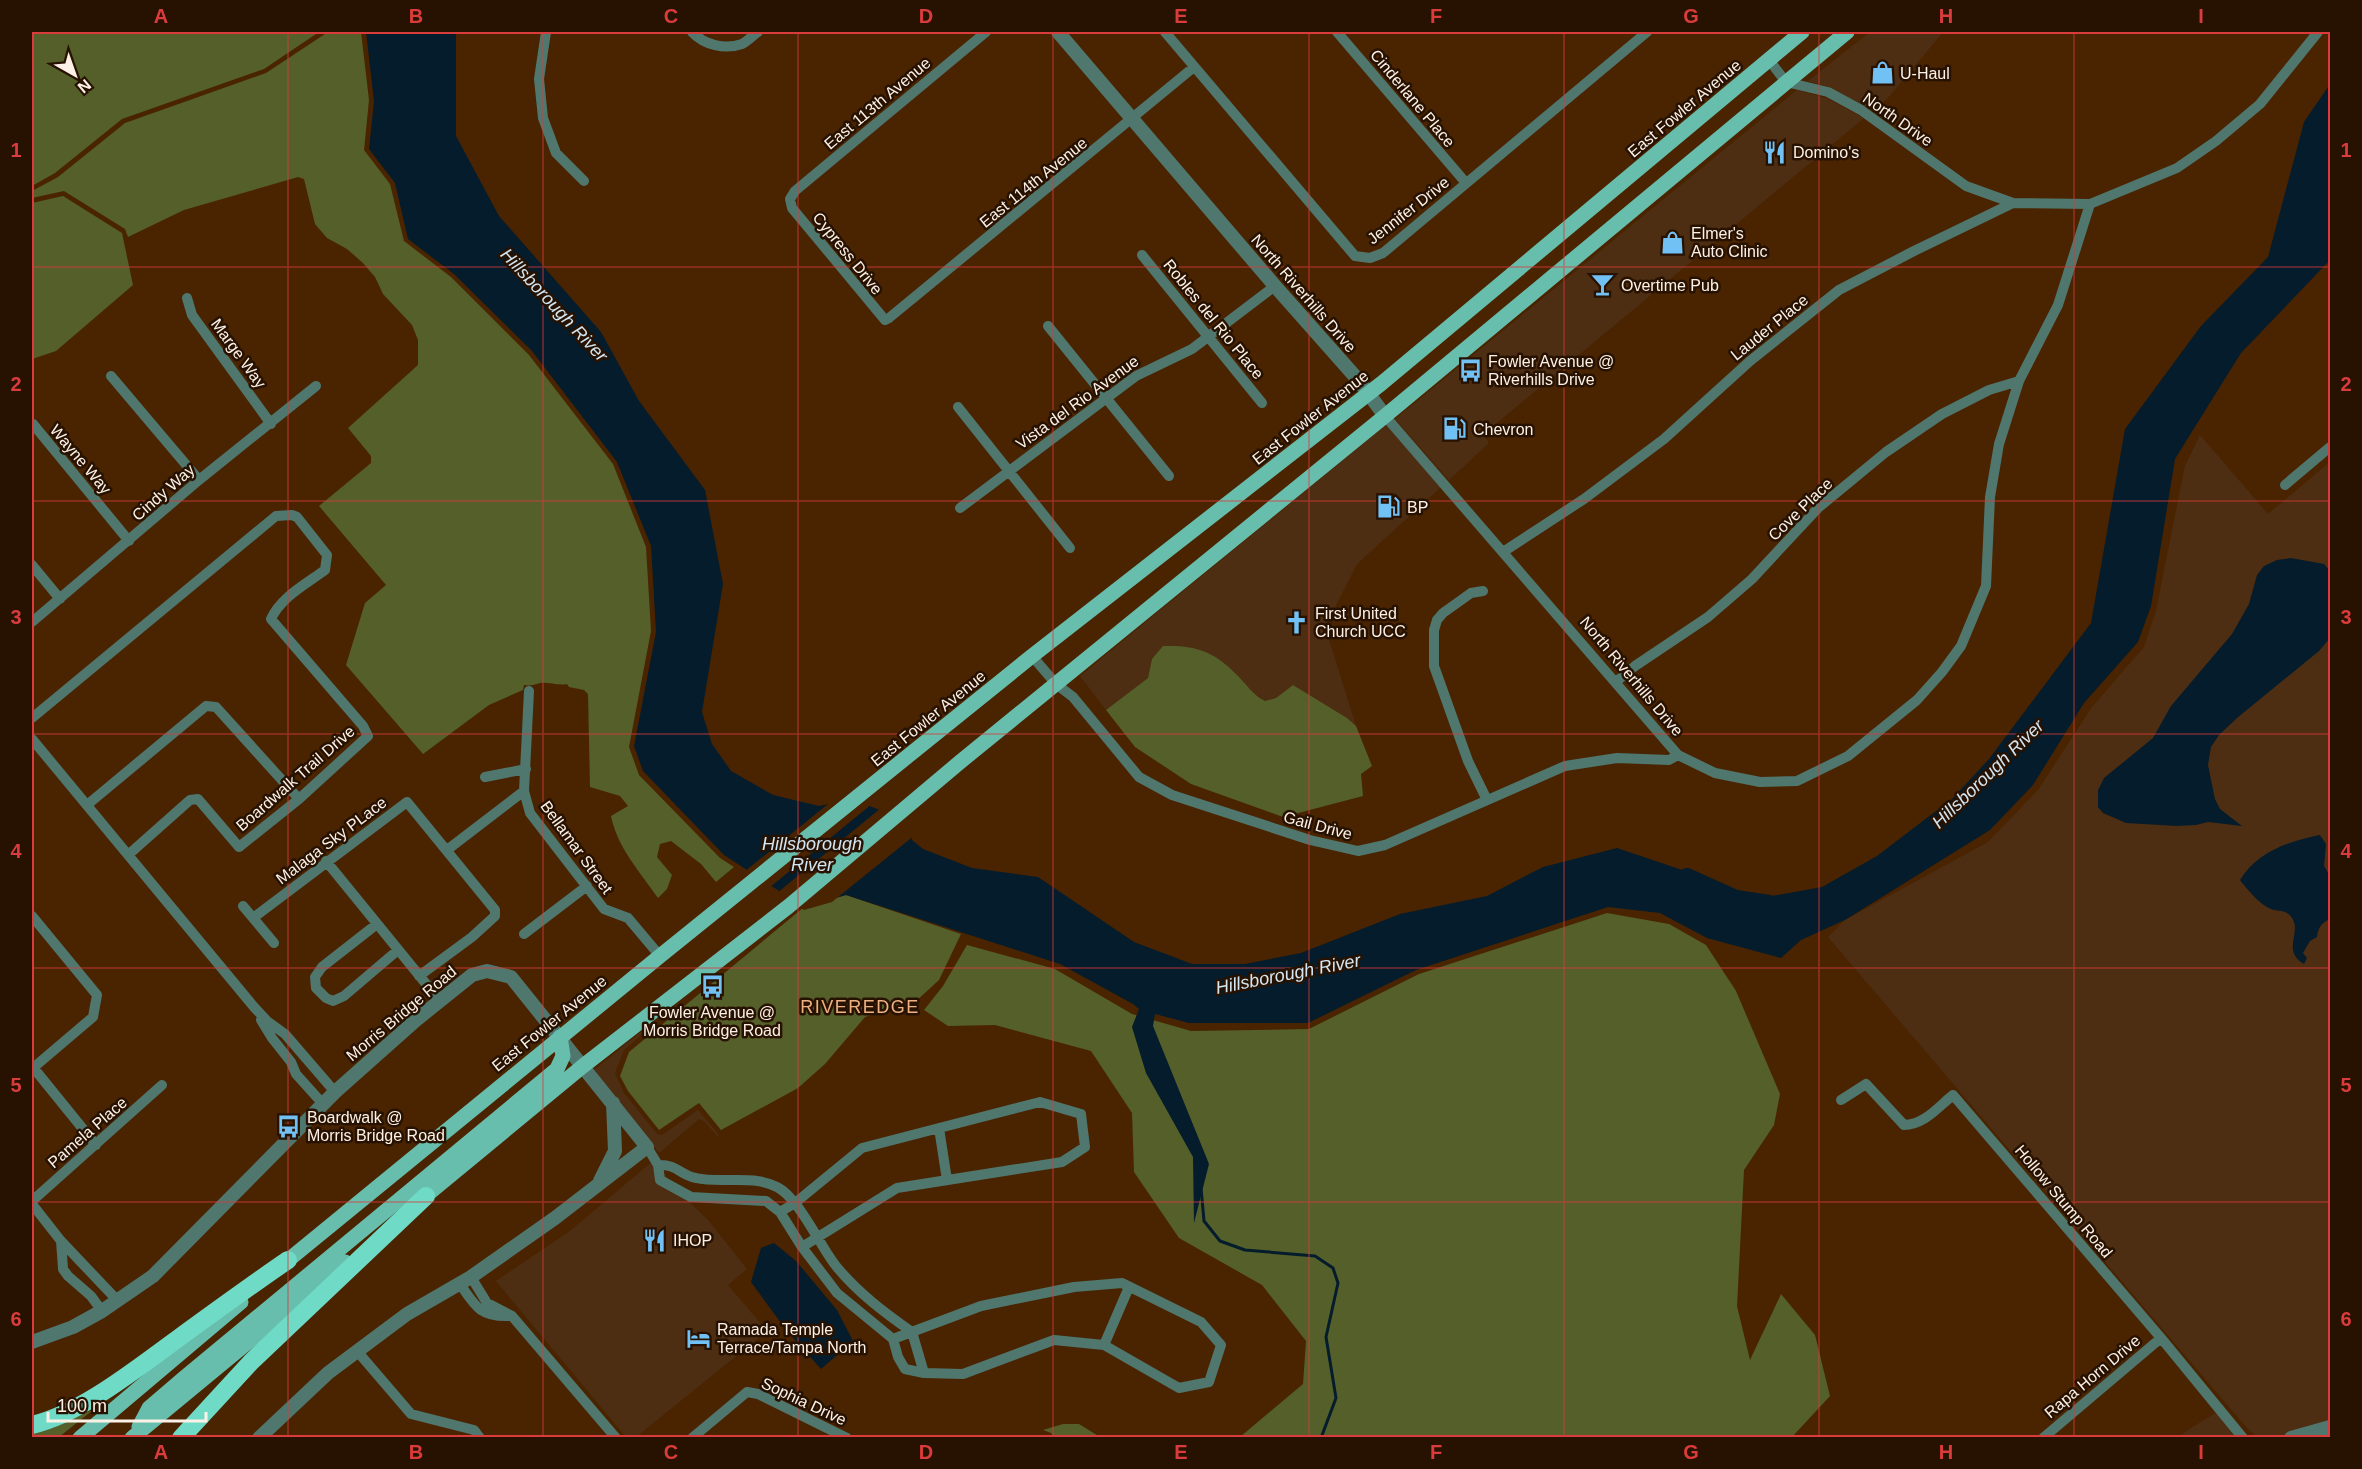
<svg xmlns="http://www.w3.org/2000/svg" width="2362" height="1469" font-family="Arial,sans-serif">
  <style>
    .built { fill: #4e2e12 }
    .green { fill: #545f2a }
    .water { fill: #041c2b }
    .pier { fill: #4a2400 }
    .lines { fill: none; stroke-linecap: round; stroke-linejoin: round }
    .stream { stroke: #041c2b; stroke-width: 3 }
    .river { stroke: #041c2b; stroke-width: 20 }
    .minor { stroke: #4f776e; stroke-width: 10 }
    .tertiary { stroke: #4f776e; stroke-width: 14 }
    .primary { stroke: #67bead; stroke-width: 15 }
    .motorway { stroke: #6fdac5; stroke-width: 18 }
    .grid { fill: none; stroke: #da3c3b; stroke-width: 1.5; stroke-opacity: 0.55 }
    .labels { text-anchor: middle; stroke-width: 5; stroke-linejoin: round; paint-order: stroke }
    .poi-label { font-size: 16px; fill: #fdf1e7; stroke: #271201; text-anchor: start }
    .street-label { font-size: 16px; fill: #fdf1e7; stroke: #271201 }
    .water-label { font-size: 18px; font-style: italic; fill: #d3e6f3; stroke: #271201 }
    .neighbourhood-label { font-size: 18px; letter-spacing: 1.5px; fill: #edb182; stroke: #271201 }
    .neatline { fill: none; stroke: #da3c3b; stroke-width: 2 }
    .grid-label { font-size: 20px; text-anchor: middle; font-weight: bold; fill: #da3c3b }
  </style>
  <rect width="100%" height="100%" fill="#4a2400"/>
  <path class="built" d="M 1870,32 L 1943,32 L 1887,99 L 1873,111 L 1830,87 L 1808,81 Z
    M 1797,90 L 1826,98 L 1864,118 L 1486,432 L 1485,437 L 1489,443 L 1449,480 L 1395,419 Z
    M 1386,425 L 1441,487 L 1357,564 L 1325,627 L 1356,726 L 1347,718 L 1293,685 L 1276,698 L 1265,701 L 1249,689 L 1240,678 L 1152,659 L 1148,678 L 1106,710 L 1080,676 Z
    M 2200,435 L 2268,514 L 2330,462 L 2330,1437 L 2257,1437 L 2247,1428 L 1828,937 L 1845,920 L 1988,842 L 2038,790 L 2092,707 L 2144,647 L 2156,611 L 2185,466 Z
    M 642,1031 L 644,1033 L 624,1050 L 615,1073 L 624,1093 L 657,1134 L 662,1135 L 698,1110 L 718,1134 L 719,1138 L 704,1121 L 699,1119 L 659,1153 L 594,1070 Z
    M 654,1160 L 676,1189 L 708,1220 L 747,1269 L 728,1285 L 767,1331 L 636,1437 L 626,1437 L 496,1281 L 570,1231 Z
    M 2217,1412 L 2236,1437 L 2179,1437 L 2191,1428 Z"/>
  <path class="green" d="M 32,32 L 319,32 L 264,69 L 122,119 L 55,173 L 32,186 Z
    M 328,32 L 361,32 L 369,100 L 364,150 L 390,184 L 404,241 L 451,277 L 529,355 L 613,464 L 646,547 L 651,631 L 629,747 L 639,775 L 720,858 L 734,867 L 716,882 L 701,864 L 671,841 L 660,844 L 657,857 L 672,875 L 667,889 L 658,898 C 640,872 617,847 611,816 L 628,806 L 620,796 L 590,787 L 588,694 L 584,690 L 569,687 L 567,684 C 558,686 549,682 540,683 C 533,685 531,686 524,685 L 523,690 L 489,705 L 423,754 L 346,665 L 365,603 L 386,585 L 319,506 L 371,463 L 371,456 L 348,428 L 418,365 L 418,340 L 412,325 L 383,294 L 375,277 L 363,263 L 347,249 L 327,238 L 315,224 L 304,179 L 298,177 L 184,210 L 128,237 L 125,229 L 64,191 L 32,198 L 32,191 L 58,177 L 125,123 L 266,73 Z
    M 63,196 L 122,233 L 133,285 L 56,351 L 32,359 L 32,203 Z
    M 1163,646 C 1196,645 1214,651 1238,676 C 1247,685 1253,695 1265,701 L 1276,698 L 1293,685 L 1347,718 L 1356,726 L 1372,766 L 1361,774 L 1363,796 L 1283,817 L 1191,784 L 1135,747 L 1106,710 L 1148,678 L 1152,659 Z
    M 846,895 L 961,934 L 939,980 L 915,1002 L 865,1017 L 825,1064 L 798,1088 L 721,1130 L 699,1103 L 659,1130 L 628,1091 L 620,1076 L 629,1052 L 804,907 Z
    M 1607,913 L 1669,924 L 1706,945 L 1736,991 L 1780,1094 L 1774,1125 L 1744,1170 L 1737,1306 L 1750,1360 L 1781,1294 L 1815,1335 L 1830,1396 L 1792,1437 L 1240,1437 L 1303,1384 L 1306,1341 L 1262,1285 L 1179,1238 L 1134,1172 L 1132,1113 L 1091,1051 L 995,1025 L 948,1026 L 924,1010 L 943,986 L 967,945 L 1055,969 L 1132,1014 L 1191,1031 L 1309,1029 L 1419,974 Z
    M 93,1410 L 59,1437 L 32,1437 L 32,1433 Z
    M 1063,1424 L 1079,1424 L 1100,1437 L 1054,1437 L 1051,1433 L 1043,1430 Z"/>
  <path class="water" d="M 366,32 L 456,32 L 456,136 L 499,216 L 601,332 L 639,401 L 705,490 L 723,584 L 702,712 L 712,744 L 731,771 L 773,795 L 819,806 L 852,799 L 910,822 L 912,840 L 923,849 L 972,868 L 1038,877 L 1134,942 L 1192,964 L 1245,964 L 1301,953 L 1400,914 L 1487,896 L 1543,867 L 1617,848 L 1697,875 L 1728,904 L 1822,887 L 1877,856 L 1953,798 L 1989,759 L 2091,623 L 2125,429 L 2201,326 L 2268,257 L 2304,122 L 2330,84 L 2330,260 L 2241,353 L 2175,459 L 2151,606 L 2138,642 L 2084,703 L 2033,785 L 1990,830 L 1845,920 L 1801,940 L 1781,958 L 1707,938 L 1660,913 L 1608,907 L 1416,970 L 1308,1023 L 1189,1023 L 1155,1014 L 1153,1026 L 1209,1164 L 1194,1223 L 1193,1157 L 1146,1073 L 1132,1027 L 1139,1009 L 1133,1004 L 1060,964 L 846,895 L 804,907 L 724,855 L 643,771 L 634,746 L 656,632 L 651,546 L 617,462 L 532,351 L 454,274 L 408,239 L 395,183 L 369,149 L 374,101 Z
    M 2291,558 L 2324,564 L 2330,571 L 2330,638 L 2319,651 L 2237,718 L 2219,735 L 2211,747 L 2208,765 L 2215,799 L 2220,809 L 2242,826 L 2208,822 L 2196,825 L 2177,826 L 2126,823 L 2103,813 L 2098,807 L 2098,790 L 2104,778 L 2153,738 L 2171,706 L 2232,634 L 2249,604 L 2257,575 L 2264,566 L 2277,560 Z
    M 2320,835 L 2326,844 L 2324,866 L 2330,876 L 2330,919 C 2321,923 2318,928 2317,937 L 2310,941 L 2303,953 L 2307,958 L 2304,964 C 2281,950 2302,933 2292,918 C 2286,909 2279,912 2271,909 C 2259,904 2247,889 2240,880 C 2257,852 2289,841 2320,835 Z
    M 774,1243 L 796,1261 L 837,1310 L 853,1341 L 821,1369 L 786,1330 L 751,1282 L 761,1248 Z"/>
  <path class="pier" d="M 852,796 L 872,804 L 769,888 L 744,872 L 833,800 Z
    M 881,808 L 912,819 L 915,835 L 832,902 L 804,910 L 777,893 Z"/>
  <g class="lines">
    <path class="stream" d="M 1201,1188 L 1204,1221 L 1220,1241 L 1245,1250 L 1315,1256 L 1333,1268 L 1338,1283 L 1326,1337 L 1336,1398 L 1321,1438"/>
    <path class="river" d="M 1687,878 L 1736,900 L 1769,905"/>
    <path class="minor" d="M 546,32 L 539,79 L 543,118 L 556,153 L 584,181
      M 692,32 C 704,45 725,50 742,44 C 748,41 753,35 758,32
      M 986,32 L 795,191 L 790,199 L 792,208 L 885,320 L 889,318 L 1194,67
      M 1165,32 L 1355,256 L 1370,258 L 1383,253 L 1647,32
      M 1337,32 L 1466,183
      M 1769,60 L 1786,82 L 1828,92 L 1861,110 L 1966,186 L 2013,203
      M 1142,255 L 1262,403
      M 187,298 L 192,315 L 271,424
      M 1048,326 L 1169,476
      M 111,376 L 199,480
      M 958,407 L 1070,548
      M 1385,416 L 1678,755 L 1715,773 L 1760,782 L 1797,781 L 1848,756 L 1917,700 L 1942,672 L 1961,646 L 1986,586 L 1990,497 L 1999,444 L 2019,381 L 2058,305 L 2090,204 L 2177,168 L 2216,141 L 2260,104 L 2318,32
      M 33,424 L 129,541
      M 2285,485 L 2330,447
      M 960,508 L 1136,376 L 1192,349 L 1275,286
      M 1503,552 L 1584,499 L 1664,439 L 1750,361 L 1839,290 L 1914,251 L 2013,203 L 2090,204
      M 32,565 L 60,599
      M 1483,591 L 1471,593 L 1443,613 L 1437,620 L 1434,630 L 1434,666 L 1468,761 L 1487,800
      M 32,622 L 199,480 L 316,386
      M 1032,656 L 1056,684 L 1073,697 L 1139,777 L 1172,795 L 1310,840 L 1358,851 L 1385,845 L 1565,766 L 1617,758 L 1669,760 L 1678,755
      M 1617,681 L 1635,666 L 1708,617 L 1752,579 L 1818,508 L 1886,452 L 1942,414 L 1989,390 L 2019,381
      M 529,691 L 524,791 L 530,813 L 604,909 L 628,918 L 660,956
      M 32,718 L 276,516 L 292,515 L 297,517 L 327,555 L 325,570 C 306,584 281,597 271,619 L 363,726 L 368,736 L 299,799 L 239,847 L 198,799 L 190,800 L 128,855
      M 32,739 L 254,1007 L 267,1021 L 285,1034 L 335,1092
      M 485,777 L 526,769
      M 87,805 L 206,706 L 216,707 L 299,799
      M 447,850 L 524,791
      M 326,861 L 440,1001
      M 243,906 L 274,943
      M 32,916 L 97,995 L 93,1017 L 33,1068
      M 253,918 L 407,802 L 495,910 L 495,916 L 472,937 L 419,976
      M 377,924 L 322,967 L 315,977 L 316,988 L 326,998 L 333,1001 L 344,996 L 398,950
      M 524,934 L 587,886
      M 261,1020 L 272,1038 L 291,1062 L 296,1074 L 323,1104
      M 32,1066 L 96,1145
      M 1841,1100 L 1866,1084 L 1904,1125 C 1924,1125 1938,1107 1953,1095 L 2161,1338 L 2243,1438
      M 939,1128 L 947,1180
      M 647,1147 L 658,1165 L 660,1180 L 691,1197 L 766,1201 L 780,1212 L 802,1247 L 837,1293 L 893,1339 L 898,1357 L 905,1369 L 924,1373 L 963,1374 L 1054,1340 L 1104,1345 L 1179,1388 L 1209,1382 L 1221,1345 L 1201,1322 L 1122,1283 L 1074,1287 L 981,1306 L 893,1339
      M 658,1165 C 677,1164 680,1175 696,1178 C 722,1184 752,1174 777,1187 C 799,1198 820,1246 836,1266 C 858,1293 885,1313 912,1332
      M 32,1201 L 162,1085
      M 32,1204 L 61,1241 L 118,1301
      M 780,1212 L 795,1203 L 862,1148 L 1040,1102 L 1081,1114 L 1085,1147 L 1062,1162 L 897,1188 L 802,1247
      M 61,1241 L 63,1269 L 68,1276 L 91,1296 L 102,1311
      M 471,1277 L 487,1303 L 512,1316 L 616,1438
      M 460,1284 C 475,1306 480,1317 509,1316
      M 912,1332 L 924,1373
      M 1104,1345 L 1129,1287
      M 357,1351 L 411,1414 L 474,1430 L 480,1438
      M 692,1438 L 747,1392 L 758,1394 L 847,1438
      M 2043,1438 L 2161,1338"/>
    <path class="tertiary" d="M 1058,32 L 1275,286 L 1360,382 L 1385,416
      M 600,1181 L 615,1151 L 613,1103
      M 32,1342 L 73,1327 L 102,1311 L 153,1276 L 335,1092 L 416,1020 L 472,975 L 487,971 L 511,977 L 647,1147 L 555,1218 L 471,1277 L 407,1314 L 328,1373 L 259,1438
      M 2291,1438 L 2330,1427"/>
    <path class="primary" d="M 417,1203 L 583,1066 L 789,906 L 960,762 L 1385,416 L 1847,32
      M 281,1266 L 660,956 L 1032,656 L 1382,383 L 1802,32
      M 139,1427 L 149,1408 L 184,1378 L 557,1069 L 563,1056 L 560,1037
      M 80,1438 L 241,1302
      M 132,1438 L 345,1262"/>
    <path class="motorway" d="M 32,1425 C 80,1414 136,1369 176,1340 C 213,1313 250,1286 288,1260
      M 181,1438 L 251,1362 L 426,1196"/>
  </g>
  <path class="grid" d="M 288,32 L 288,1438M 543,32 L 543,1438M 798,32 L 798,1438M 1053,32 L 1053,1438M 1309,32 L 1309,1438M 1564,32 L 1564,1438M 1819,32 L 1819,1438M 2074,32 L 2074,1438M 32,267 L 2330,267M 32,501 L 2330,501M 32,734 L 2330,734M 32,968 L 2330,968M 32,1202 L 2330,1202"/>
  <defs>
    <symbol id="shop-bare" viewBox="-9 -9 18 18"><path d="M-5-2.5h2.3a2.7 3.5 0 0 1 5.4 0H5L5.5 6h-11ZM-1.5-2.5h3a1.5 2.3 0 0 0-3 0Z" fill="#72c1f5" stroke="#271201" stroke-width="2.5" paint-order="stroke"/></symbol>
    <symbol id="restaurant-bare" viewBox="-9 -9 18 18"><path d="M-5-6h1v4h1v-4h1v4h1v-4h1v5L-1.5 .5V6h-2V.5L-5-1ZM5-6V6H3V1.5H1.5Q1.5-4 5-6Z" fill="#72c1f5" stroke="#271201" stroke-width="2.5" paint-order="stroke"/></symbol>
    <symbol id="bar-bare" viewBox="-9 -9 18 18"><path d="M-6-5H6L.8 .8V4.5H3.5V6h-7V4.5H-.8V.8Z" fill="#72c1f5" stroke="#271201" stroke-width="2.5" paint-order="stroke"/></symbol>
    <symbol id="bus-bare" viewBox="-9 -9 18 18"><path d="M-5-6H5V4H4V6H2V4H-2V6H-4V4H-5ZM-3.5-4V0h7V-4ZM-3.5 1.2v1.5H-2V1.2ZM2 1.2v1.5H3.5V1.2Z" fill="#72c1f5" stroke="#271201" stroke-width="2.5" paint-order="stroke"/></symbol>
    <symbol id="fuel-bare" viewBox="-9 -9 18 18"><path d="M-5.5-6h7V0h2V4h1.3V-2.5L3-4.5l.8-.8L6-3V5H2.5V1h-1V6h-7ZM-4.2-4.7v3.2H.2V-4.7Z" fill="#72c1f5" stroke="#271201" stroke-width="2.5" paint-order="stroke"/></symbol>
    <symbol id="church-bare" viewBox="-9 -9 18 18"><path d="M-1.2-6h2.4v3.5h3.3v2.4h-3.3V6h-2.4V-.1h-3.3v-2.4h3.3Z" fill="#72c1f5" stroke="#271201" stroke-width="2.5" paint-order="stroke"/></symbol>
    <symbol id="hotel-bare" viewBox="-9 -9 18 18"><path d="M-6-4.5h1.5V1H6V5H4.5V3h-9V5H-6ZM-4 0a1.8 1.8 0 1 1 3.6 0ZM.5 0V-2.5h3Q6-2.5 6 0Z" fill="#72c1f5" stroke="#271201" stroke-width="2.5" paint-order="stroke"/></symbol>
  </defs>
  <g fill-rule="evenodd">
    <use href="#shop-bare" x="1866" y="56" width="33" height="33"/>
    <use href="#restaurant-bare" x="1758" y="136" width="33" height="33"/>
    <use href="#shop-bare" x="1656" y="226" width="33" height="33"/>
    <use href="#bar-bare" x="1586" y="268" width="33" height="33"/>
    <use href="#bus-bare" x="1454" y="354" width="33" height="33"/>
    <use href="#fuel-bare" x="1438" y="412" width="33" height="33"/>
    <use href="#fuel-bare" x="1372" y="490" width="33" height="33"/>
    <use href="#church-bare" x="1280" y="606" width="33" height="33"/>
    <use href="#bus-bare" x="696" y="970" width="33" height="33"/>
    <use href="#bus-bare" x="272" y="1110" width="33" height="33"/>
    <use href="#restaurant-bare" x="638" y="1224" width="33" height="33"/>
    <use href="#hotel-bare" x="682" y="1322" width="33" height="33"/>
  </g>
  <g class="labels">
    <g class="poi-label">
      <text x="1900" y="79">U-Haul</text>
      <text x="1793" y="158">Domino's</text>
      <text x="1691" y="239">Elmer's<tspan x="1691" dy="18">Auto Clinic</tspan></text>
      <text x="1621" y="291">Overtime Pub</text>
      <text x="1488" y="367">Fowler Avenue @<tspan x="1488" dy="18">Riverhills Drive</tspan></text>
      <text x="1473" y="435">Chevron</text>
      <text x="1407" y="513">BP</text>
      <text x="1315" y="619">First United<tspan x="1315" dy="18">Church UCC</tspan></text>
      <text x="712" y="1018" text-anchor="middle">Fowler Avenue @<tspan x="712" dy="18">Morris Bridge Road</tspan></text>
      <text x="307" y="1123">Boardwalk @<tspan x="307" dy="18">Morris Bridge Road</tspan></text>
      <text x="673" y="1246">IHOP</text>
      <text x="717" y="1335">Ramada Temple<tspan x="717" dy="18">Terrace/Tampa North</tspan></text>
    </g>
    <g class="street-label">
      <text transform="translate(1413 98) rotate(50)" y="6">Cinderlane Place</text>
      <text transform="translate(877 103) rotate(-40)" y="6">East 113th Avenue</text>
      <text transform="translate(1684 108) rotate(-40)" y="6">East Fowler Avenue</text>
      <text transform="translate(1898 119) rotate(35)" y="6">North Drive</text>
      <text transform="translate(1033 182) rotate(-39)" y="6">East 114th Avenue</text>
      <text transform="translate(1408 210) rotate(-38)" y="6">Jennifer Drive</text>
      <text transform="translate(848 253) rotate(51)" y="6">Cypress Drive</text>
      <text transform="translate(1304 293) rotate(49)" y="6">North Riverhills Drive</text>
      <text transform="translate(1214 319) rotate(51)" y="6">Robles del Rio Place</text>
      <text transform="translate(1769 327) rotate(-39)" y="6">Lauder Place</text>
      <text transform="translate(239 353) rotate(54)" y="6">Marge Way</text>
      <text transform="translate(1077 402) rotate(-36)" y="6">Vista del Rio Avenue</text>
      <text transform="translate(1310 417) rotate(-38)" y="6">East Fowler Avenue</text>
      <text transform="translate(81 459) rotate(50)" y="6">Wayne Way</text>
      <text transform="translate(163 492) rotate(-41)" y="6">Cindy Way</text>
      <text transform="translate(1800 509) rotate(-44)" y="6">Cove Place</text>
      <text transform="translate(1632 676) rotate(50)" y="6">North Riverhills Drive</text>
      <text transform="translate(928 718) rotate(-39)" y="6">East Fowler Avenue</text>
      <text transform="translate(295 778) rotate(-41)" y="6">Boardwalk Trail Drive</text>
      <text transform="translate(1318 825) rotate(15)" y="6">Gail Drive</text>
      <text transform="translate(331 840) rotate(-37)" y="6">Malaga Sky PLace</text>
      <text transform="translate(577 847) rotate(54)" y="6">Bellamar Street</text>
      <text transform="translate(401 1013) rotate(-40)" y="6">Morris Bridge Road</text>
      <text transform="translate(549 1023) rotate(-39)" y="6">East Fowler Avenue</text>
      <text transform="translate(87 1132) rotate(-41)" y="6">Pamela Place</text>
      <text transform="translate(2064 1201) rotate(50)" y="6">Hollow Stump Road</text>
      <text transform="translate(2092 1376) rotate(-40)" y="6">Rapa Horn Drive</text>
      <text transform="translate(804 1401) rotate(25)" y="6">Sophia Drive</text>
    </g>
    <g class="water-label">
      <text transform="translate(554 305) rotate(47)" y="6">Hillsborough River</text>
      <text transform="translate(1988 774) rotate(-44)" y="6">Hillsborough River</text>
      <text x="812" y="850">Hillsborough<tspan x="812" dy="21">River</tspan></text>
      <text transform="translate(1288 974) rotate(-11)" y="6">Hillsborough River</text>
    </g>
    <g class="neighbourhood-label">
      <text x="860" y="1013">RIVEREDGE</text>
    </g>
  </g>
  <rect width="2362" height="1469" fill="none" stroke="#271201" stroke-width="66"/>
  <g transform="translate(75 75) rotate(140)" stroke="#271201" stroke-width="4.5" paint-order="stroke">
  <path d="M0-4.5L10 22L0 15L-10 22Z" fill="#fdf1e7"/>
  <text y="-9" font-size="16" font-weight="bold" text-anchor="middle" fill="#fdf1e7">N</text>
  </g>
  <path d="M48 1412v9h158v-9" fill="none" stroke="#fdf1e7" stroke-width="3"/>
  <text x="57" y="1412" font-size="18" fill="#fdf1e7" stroke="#271201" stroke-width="4.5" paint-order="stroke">100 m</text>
  <rect x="33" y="33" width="2296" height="1403" class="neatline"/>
  <g class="grid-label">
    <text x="161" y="23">A</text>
    <text x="416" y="23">B</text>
    <text x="671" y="23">C</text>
    <text x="926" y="23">D</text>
    <text x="1181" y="23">E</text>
    <text x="1436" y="23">F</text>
    <text x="1691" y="23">G</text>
    <text x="1946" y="23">H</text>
    <text x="2201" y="23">I</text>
    <text x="16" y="157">1</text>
    <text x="2346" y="157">1</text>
    <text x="16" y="391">2</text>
    <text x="2346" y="391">2</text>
    <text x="16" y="624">3</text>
    <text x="2346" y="624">3</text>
    <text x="16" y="858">4</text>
    <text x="2346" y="858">4</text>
    <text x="16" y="1092">5</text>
    <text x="2346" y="1092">5</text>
    <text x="16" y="1326">6</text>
    <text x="2346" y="1326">6</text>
    <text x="161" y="1459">A</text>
    <text x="416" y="1459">B</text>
    <text x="671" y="1459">C</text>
    <text x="926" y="1459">D</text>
    <text x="1181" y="1459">E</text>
    <text x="1436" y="1459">F</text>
    <text x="1691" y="1459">G</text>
    <text x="1946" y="1459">H</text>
    <text x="2201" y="1459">I</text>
  </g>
</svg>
